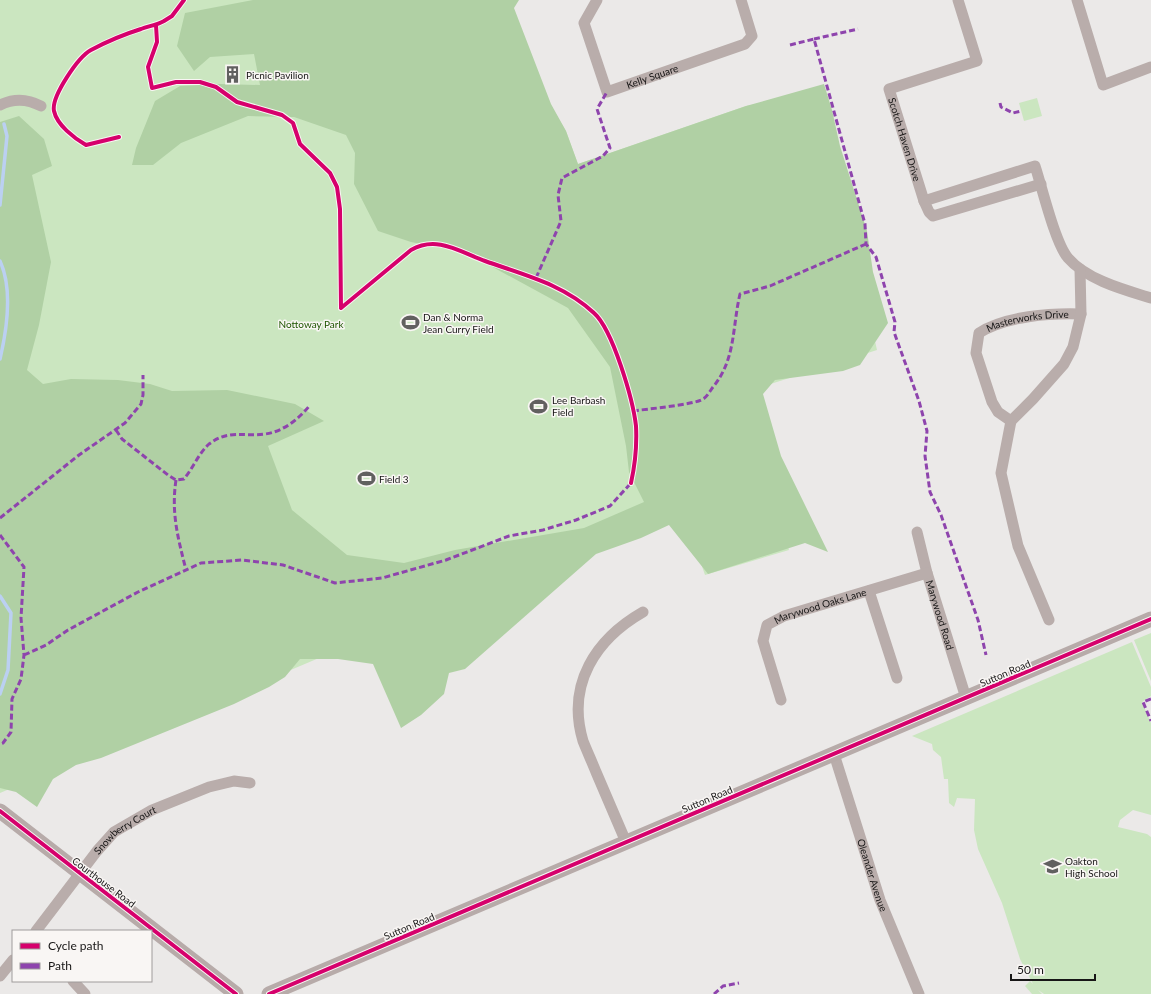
<svg xmlns="http://www.w3.org/2000/svg" width="1151" height="994" font-family="Lato,sans-serif">
  <style>
    .green { fill: #cbe6c0 }
    .forest { fill: #b0d0a4 }
    .lines { fill: none; stroke-linecap: round; stroke-linejoin: round }
    .stream { stroke: #bbd0f2; stroke-width: 3.5 }
    .street { stroke: #b9adab; stroke-width: 11 }
    .secondary { stroke: #b7aba9; stroke-width: 15 }
    .quiet { stroke: #8e44ad; stroke-width: 3; stroke-dasharray: 6 3; stroke-linecap: butt }
    .cycleway-casing { stroke: #f9f6f4; stroke-width: 6 }
    .cycleway { stroke: #d6006c; stroke-width: 4 }
    .labels { text-anchor: middle; stroke-width: 3; stroke-linejoin: round; paint-order: stroke }
    .poi-label { font-size: 10px; fill: #171616; stroke: #f9f6f4; text-anchor: start }
    .street-label { font-size: 10px; fill: #171616; stroke: #f9f6f4 }
    .park-label { font-size: 10px; fill: #1d5500; stroke: #f9f6f4 }
  </style>
  <rect width="100%" height="100%" fill="#ebe9e8"/>
  <path class="green" d="M 0,0 L 518,0 L 513,8 L 550,104 L 566,131 L 578,164 L 746,106 L 820,92 L 877,350 L 742,393 L 789,550 L 705,575 L 681,505 L 0,793 Z
    M 1037,98 L 1042,116 L 1024,121 L 1019,103 Z
    M 1151,633 L 1151,681 L 1134,640 Z
    M 1132,642 L 1151,687 L 1151,696 L 1142,702 L 1151,723 L 1151,815 L 1133,810 L 1120,820 L 1118,827 L 1147,834 L 1151,837 L 1151,994 L 1044,994 L 1038,990 L 1042,994 L 1032,994 L 1025,986 L 1030,981 L 1033,984 L 1020,959 L 1002,903 L 978,849 L 974,830 L 975,799 L 957,798 L 954,807 L 949,803 L 948,779 L 944,779 L 941,757 L 933,750 L 932,744 L 912,736 Z"/>
  <path class="forest" d="M 253,0 L 519,0 L 514,8 L 551,104 L 566,131 L 578,164 L 746,106 L 824,84 L 832,110 L 840,146 L 867,231 L 873,272 L 888,323 L 860,365 L 843,371 L 775,380 L 763,394 L 781,456 L 828,552 L 805,543 L 708,574 L 669,525 L 641,538 L 596,554 L 465,669 L 449,673 L 444,694 L 421,715 L 401,728 L 373,664 L 338,659 L 300,659 L 285,677 L 269,687 L 234,704 L 101,758 L 76,765 L 53,779 L 37,807 L 16,792 L 0,788 L 0,122 L 19,116 L 44,139 L 52,166 L 32,175 L 51,262 L 39,325 L 27,370 L 43,384 L 71,379 L 118,380 L 150,384 L 172,391 L 227,390 L 295,404 L 324,421 L 268,446 L 292,510 L 347,555 L 404,563 L 455,550 L 584,528 L 644,502 L 629,472 L 626,446 L 610,367 L 568,308 L 467,253 L 411,242 L 378,231 L 354,184 L 355,153 L 346,135 L 294,117 L 248,116 L 181,143 L 153,165 L 132,165 L 136,148 L 155,101 L 180,86 L 220,84 L 260,85 L 254,54 L 210,57 L 194,71 L 177,46 L 185,13 Z"/>
  <g class="lines">
    <path class="stream" d="M 0,205 L 7,136 L 4,124
      M 0,261 C 13,289 7,329 0,359
      M 0,596 L 11,613 L 8,670 L 0,694"/>
    <g class="street">
      <path id="s1" d="M 597,0 L 584,23 L 607,92 L 745,44 L 752,36 L 741,0"/>
      <path id="s2" d="M 958,0 L 977,61 L 889,89 L 924,201 L 1035,166 C 1042,187 1055,243 1068,258 C 1087,280 1125,290 1151,298"/>
      <path d="M 1077,0 L 1103,85 L 1151,67"/>
      <path d="M 0,105 C 14,98 28,99 41,106"/>
      <path d="M 924,201 L 929,212 L 933,216 L 1041,184"/>
      <path id="s3" d="M 1011,421 L 998,412 L 992,402 L 976,353 L 979,333 C 1005,316 1051,313 1081,314"/>
      <path id="s4" d="M 917,532 L 927,573 L 966,698"/>
      <path d="M 869,591 L 897,678"/>
      <path d="M 1049,620 L 1018,546 L 1001,473 L 1011,421 L 1033,399 L 1064,364 L 1073,347 L 1081,314 L 1080,269"/>
      <path id="s5" d="M 781,700 L 763,641 L 767,625 L 784,616 L 927,573"/>
      <path id="s6" d="M 834,754 L 880,900 L 919,994"/>
      <path d="M 626,842 C 616,819 606,795 596,772 C 592,762 587,751 583,741 C 566,684 596,639 643,612"/>
      <path id="s7" d="M 36,931 L 97,851 L 114,832 L 152,810 L 209,787 L 234,781 L 250,783"/>
      <path d="M 0,976 L 13,960"/>
      <path d="M 73,981 L 85,994"/>
    </g>
    <path class="secondary" d="M 0,811 L 236,994
      M 269,994 L 1151,619"/>
    <path class="quiet" d="M 814,39 L 858,29
      M 790,45 L 814,39 L 865,224 L 866,244 L 876,257 L 895,322 L 894,332 L 919,401 L 927,431 L 925,456 L 930,492 L 941,515 L 978,620 L 986,655
      M 1000,103 L 1001,107 L 1013,113 L 1021,111
      M 536,278 L 561,221 L 558,195 L 562,178 L 603,156 L 610,148 L 597,109 L 607,92
      M 633,411 C 646,409 694,405 703,399 C 707,397 710,391 713,387 C 736,359 732,328 740,294 L 770,286 L 866,244
      M 116,430 L 122,439 L 168,475 L 176,480 L 184,479 C 193,468 199,453 209,444 C 229,429 243,437 265,434 C 283,432 300,418 310,405
      M 176,480 C 171,513 178,538 186,570
      M 0,518 L 79,455 L 125,423 L 141,404 L 143,395 L 143,375
      M 0,535 L 24,567 L 21,618 L 24,655 L 21,679 L 12,699 L 11,732 L 3,743 L 0,744
      M 24,655 L 46,645 L 68,630 L 138,592 L 201,563 L 242,560 L 283,565 L 335,583 L 382,578 L 446,560 L 509,536 L 543,530 L 576,520 L 610,506 L 631,483
      M 1151,699 L 1143,702 L 1151,721
      M 714,994 L 723,986 L 739,983"/>
    <defs>
      <path id="cycleway" d="M 156,25 L 157,42 L 148,67 L 152,88 L 176,82 L 200,82 L 216,87 L 237,102 L 282,115 L 293,123 L 300,144 L 330,173 L 337,187 L 340,209 L 341,308
        M 119,137 L 86,145 C 74,138 57,125 54,111 C 51,97 78,57 91,50 C 106,42 125,34 141,29 C 149,26 157,25 164,21 L 172,16 L 184,0
        M 341,308 L 411,250 C 437,235 460,252 485,261 C 524,275 563,284 594,313 C 613,330 633,400 636,426 C 637,445 635,465 631,483
        M 0,811 L 236,994
        M 269,994 L 1151,619"/>
    </defs>
    <use href="#cycleway" class="cycleway-casing"/>
    <use href="#cycleway" class="cycleway"/>
  </g>
  <defs>
    <symbol id="building-bare" viewBox="-9 -9 18 18"><path d="M-4-6H4V6H1V3H-1V6H-4ZM-2.5-4.3h1.7v1.8h-1.7ZM.8-4.3h1.7v1.8H.8ZM-2.5-1h1.7V.8h-1.7ZM.8-1h1.7V.8H.8Z" fill="#616060" stroke="#f9f6f4" stroke-width="2.5" paint-order="stroke"/></symbol>
    <symbol id="stadium-bare" viewBox="-9 -9 18 18"><path d="M0-5a6.5 5 0 1 0 0 10a6.5 5 0 1 0 0-10ZM-3.5-1.8h7v3.6h-7Z" fill="#616060" stroke="#f9f6f4" stroke-width="2.5" paint-order="stroke"/></symbol>
    <symbol id="school-bare" viewBox="-9 -9 18 18"><path d="M0-5L7-2L0 1L-7-2ZM-4 1L0 2.5L4 1V4Q0 6-4 4Z" fill="#616060" stroke="#f9f6f4" stroke-width="2.5" paint-order="stroke"/></symbol>
  </defs>
  <g fill-rule="evenodd">
    <use href="#building-bare" x="220" y="62" width="25" height="25"/>
    <use href="#stadium-bare" x="398" y="310" width="25" height="25"/>
    <use href="#stadium-bare" x="526" y="394" width="25" height="25"/>
    <use href="#stadium-bare" x="354" y="466" width="25" height="25"/>
    <use href="#school-bare" x="1040" y="854" width="25" height="25"/>
  </g>
  <g class="labels">
    <g class="poi-label">
      <text x="246" y="79">Picnic Pavilion</text>
      <text x="423" y="321">Dan &amp; Norma<tspan x="423" dy="12">Jean Curry Field</tspan></text>
      <text x="552" y="404">Lee Barbash<tspan x="552" dy="12">Field</tspan></text>
      <text x="379" y="483">Field 3</text>
      <text x="1065" y="865">Oakton<tspan x="1065" dy="12">High School</tspan></text>
    </g>
    <g class="street-label">
      <text dy="4" stroke="none"><textPath href="#s1" startOffset="147">Kelly Square</textPath></text>
      <text dy="4" stroke="none"><textPath href="#s2" startOffset="209">Scotch Haven Drive</textPath></text>
      <text dy="4" stroke="none"><textPath href="#s3" startOffset="150">Masterworks Drive</textPath></text>
      <text dy="4" stroke="none"><textPath href="#s5" startOffset="135">Marywood Oaks Lane</textPath></text>
      <text dy="4" stroke="none"><textPath href="#s4" startOffset="86">Marywood Road</textPath></text>
      <text transform="translate(1005 673) rotate(-23)" y="4">Sutton Road</text>
      <text transform="translate(707 799) rotate(-23)" y="4">Sutton Road</text>
      <text dy="4" stroke="none"><textPath href="#s7" startOffset="136">Snowberry Court</textPath></text>
      <text dy="4" stroke="none"><textPath href="#s6" startOffset="127">Oleander Avenue</textPath></text>
      <text transform="translate(104 882) rotate(37)" y="4">Courthouse Road</text>
      <text transform="translate(409 926) rotate(-23)" y="4">Sutton Road</text>
    </g>
    <g class="park-label">
      <text x="311" y="328">Nottoway Park</text>
    </g>
  </g>
  <rect x="12" y="930" width="140" height="52" fill="#f9f6f4" stroke="#9f9c9b"/>
  <rect x="20" y="943" width="20" height="6" fill="#d6006c" stroke="#9f9c9b"/>
  <text x="48" y="950" font-size="12" fill="#171616">Cycle path</text>
  <rect x="20" y="963" width="20" height="6" fill="#8e44ad" stroke="#9f9c9b"/>
  <text x="48" y="970" font-size="12" fill="#171616">Path</text>
  <path d="M1011 974v6h84v-6" fill="none" stroke="#171616" stroke-width="2"/>
  <text x="1017" y="974" font-size="12" fill="#171616" stroke="#f9f6f4" stroke-width="3" paint-order="stroke">50 m</text>
</svg>
